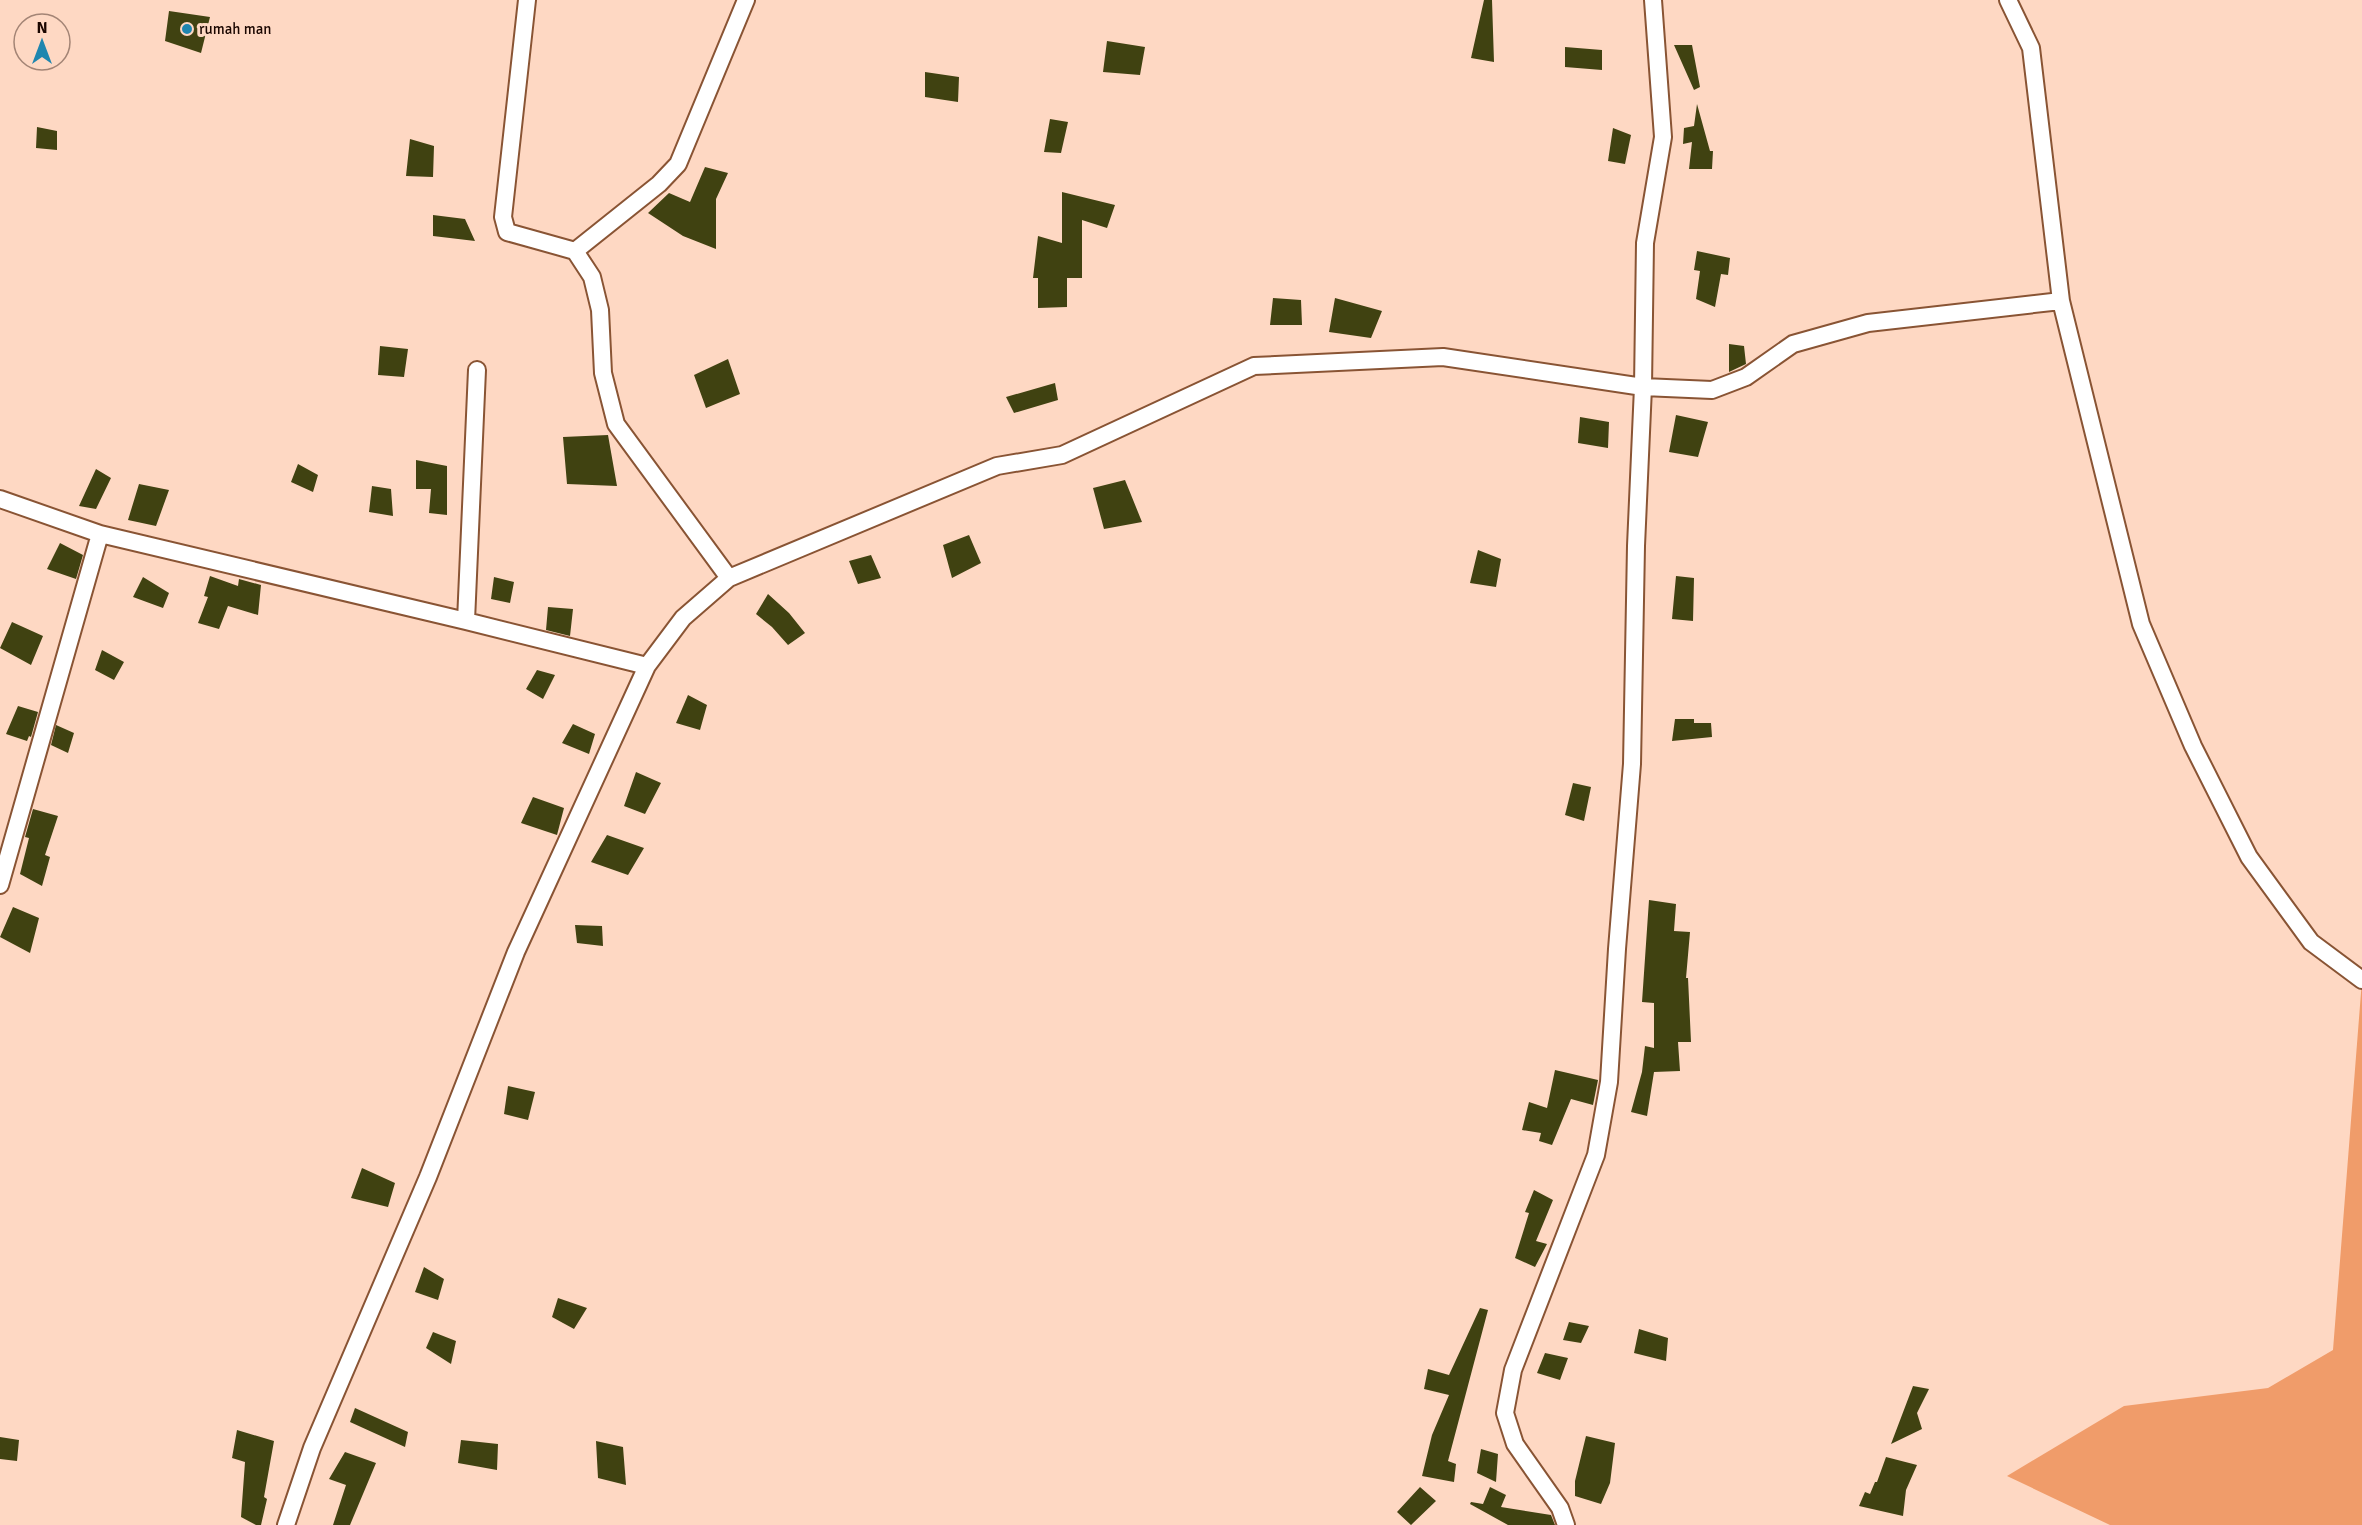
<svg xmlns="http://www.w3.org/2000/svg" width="2362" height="1525" font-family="Signika,sans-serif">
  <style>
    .green { fill: #f09c6a }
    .building { fill: #404211 }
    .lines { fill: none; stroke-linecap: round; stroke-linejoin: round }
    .street-casing { stroke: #895434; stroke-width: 20 }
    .street { stroke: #fff; stroke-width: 16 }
    .poi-dot { fill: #1f86af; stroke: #fed8c3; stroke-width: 2 }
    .labels { text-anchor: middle; stroke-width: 6; stroke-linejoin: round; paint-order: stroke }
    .poi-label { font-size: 15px; fill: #1a0600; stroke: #fed8c3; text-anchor: start }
  </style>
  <rect width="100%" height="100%" fill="#fed8c3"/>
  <path class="green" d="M 2362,980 L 2362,1525 L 2110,1525 L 2007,1476 L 2124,1406 L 2268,1388 L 2333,1350 Z"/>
  <path class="building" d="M 1484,0 L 1492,0 L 1494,62 L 1471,58 Z
    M 169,11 L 210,17 L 201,53 L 165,41 Z
    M 1107,41 L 1145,47 L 1140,75 L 1103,72 Z
    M 1674,45 L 1692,45 L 1700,87 L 1694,90 Z
    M 1565,47 L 1602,50 L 1602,70 L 1565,67 Z
    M 925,72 L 959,77 L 958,102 L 925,97 Z
    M 1697,104 L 1710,151 L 1713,151 L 1712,169 L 1689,169 L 1692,142 L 1683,144 L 1684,128 L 1694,126 Z
    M 1050,119 L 1068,122 L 1061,153 L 1044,152 Z
    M 37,127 L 57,131 L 57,150 L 36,148 Z
    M 1613,128 L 1631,135 L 1625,164 L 1608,161 Z
    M 410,139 L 434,146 L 433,177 L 406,176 Z
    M 705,167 L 728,173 L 716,199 L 716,249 L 683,236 L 648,213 L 669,193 L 690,202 Z
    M 1062,192 L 1115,205 L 1107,228 L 1082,220 L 1082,278 L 1067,278 L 1067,307 L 1038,308 L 1038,278 L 1033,278 L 1038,236 L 1062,243 Z
    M 433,215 L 465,219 L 475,241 L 433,236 Z
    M 1697,251 L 1730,258 L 1728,275 L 1721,274 L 1715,307 L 1696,299 L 1700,271 L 1694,270 Z
    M 1273,298 L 1301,300 L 1302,325 L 1270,325 Z
    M 1335,298 L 1382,311 L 1371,338 L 1329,332 Z
    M 1729,344 L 1744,346 L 1746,364 L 1729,372 Z
    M 380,346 L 408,349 L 404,377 L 378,375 Z
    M 728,359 L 740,394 L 706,408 L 694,375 Z
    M 1055,383 L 1058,400 L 1014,413 L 1006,397 Z
    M 1676,415 L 1708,422 L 1698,457 L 1669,452 Z
    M 1580,417 L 1609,422 L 1608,448 L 1578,443 Z
    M 608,435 L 617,486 L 567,484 L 563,437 Z
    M 416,460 L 447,466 L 447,515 L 429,513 L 431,489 L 416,489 Z
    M 298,464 L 318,475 L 313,492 L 291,482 Z
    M 96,469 L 111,478 L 96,509 L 79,506 Z
    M 1125,480 L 1142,522 L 1104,529 L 1093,488 Z
    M 139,484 L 169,490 L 156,526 L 128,520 Z
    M 372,486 L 391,489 L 393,516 L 369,512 Z
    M 969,535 L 981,563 L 952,578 L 943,545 Z
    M 60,543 L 83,555 L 76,579 L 47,569 Z
    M 1478,550 L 1501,559 L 1496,587 L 1470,583 Z
    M 871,555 L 881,578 L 858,584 L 849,561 Z
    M 210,576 L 238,586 L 239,579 L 261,585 L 258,615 L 228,606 L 219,629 L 198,623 L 208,597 L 204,596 Z
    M 1676,576 L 1694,578 L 1693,621 L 1672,619 Z
    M 143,577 L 169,593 L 163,608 L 133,597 Z
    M 494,577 L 514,582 L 510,603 L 491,599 Z
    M 768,594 L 789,613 L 805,633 L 788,645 L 772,627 L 756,614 Z
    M 548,607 L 573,609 L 570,636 L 546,630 Z
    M 12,622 L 43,636 L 31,665 L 0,648 Z
    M 102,650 L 124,662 L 114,680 L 95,670 Z
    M 537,670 L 555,675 L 543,699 L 526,689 Z
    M 688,695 L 707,705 L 700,730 L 676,723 Z
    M 18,706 L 38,712 L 31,737 L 29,736 L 27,741 L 6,734 Z
    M 1675,719 L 1694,719 L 1694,723 L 1711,723 L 1712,737 L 1672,741 Z
    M 573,724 L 595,734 L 589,754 L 562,743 Z
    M 56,725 L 74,733 L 68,753 L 51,745 Z
    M 636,772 L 661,783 L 645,814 L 624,806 Z
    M 1573,783 L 1591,787 L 1584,821 L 1565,815 Z
    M 533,797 L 564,808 L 557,835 L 521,823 Z
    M 33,809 L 58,816 L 45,855 L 50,857 L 42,886 L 20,874 L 29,838 L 25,837 Z
    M 607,835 L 644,848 L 628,875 L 591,862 Z
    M 1649,900 L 1676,904 L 1674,931 L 1690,932 L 1686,978 L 1688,978 L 1691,1042 L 1678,1042 L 1680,1071 L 1654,1072 L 1647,1116 L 1631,1112 L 1642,1072 L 1645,1046 L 1654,1048 L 1654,1003 L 1642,1002 Z
    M 13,907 L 39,918 L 30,953 L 0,937 Z
    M 575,925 L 602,926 L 603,946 L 577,943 Z
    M 1555,1070 L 1598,1080 L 1593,1105 L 1571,1099 L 1552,1145 L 1539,1141 L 1541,1133 L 1522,1130 L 1529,1102 L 1547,1108 Z
    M 508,1086 L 535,1092 L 528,1120 L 504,1114 Z
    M 362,1168 L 395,1183 L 388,1207 L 351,1198 Z
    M 1534,1190 L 1553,1200 L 1536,1241 L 1547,1244 L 1535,1267 L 1515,1258 L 1529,1213 L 1525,1212 Z
    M 424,1267 L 444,1279 L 438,1300 L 415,1292 Z
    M 558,1298 L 587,1308 L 574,1329 L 552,1317 Z
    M 1480,1308 L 1488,1310 L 1448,1461 L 1456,1464 L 1454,1482 L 1422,1476 L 1432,1435 L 1449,1395 L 1424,1389 L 1428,1369 L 1449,1375 Z
    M 1569,1322 L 1589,1326 L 1581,1343 L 1563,1340 Z
    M 1639,1329 L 1668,1338 L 1666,1361 L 1634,1353 Z
    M 433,1332 L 456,1341 L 451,1364 L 426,1348 Z
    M 1545,1353 L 1568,1358 L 1560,1380 L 1537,1373 Z
    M 1913,1386 L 1929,1389 L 1917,1413 L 1922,1429 L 1891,1444 Z
    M 355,1408 L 408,1432 L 405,1447 L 350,1422 Z
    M 237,1430 L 274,1441 L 264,1497 L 267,1499 L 261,1525 L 256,1525 L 241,1517 L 245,1462 L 232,1458 Z
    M 1586,1436 L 1615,1443 L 1610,1483 L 1601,1504 L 1575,1496 L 1575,1481 Z
    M 0,1437 L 19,1440 L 17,1461 L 0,1459 Z
    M 461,1440 L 498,1444 L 497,1470 L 458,1463 Z
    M 596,1441 L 623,1447 L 626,1485 L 598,1478 Z
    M 1481,1449 L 1498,1454 L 1496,1482 L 1477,1473 Z
    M 345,1452 L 376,1463 L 350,1525 L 333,1525 L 346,1485 L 329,1479 Z
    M 1886,1457 L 1917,1465 L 1906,1490 L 1903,1516 L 1859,1506 L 1865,1492 L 1870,1494 L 1875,1482 L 1877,1482 Z
    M 1420,1487 L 1436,1501 L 1411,1525 L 1397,1512 Z
    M 1490,1487 L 1506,1495 L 1501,1507 L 1551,1515 L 1555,1525 L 1508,1525 L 1470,1504 L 1471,1502 L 1483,1504 Z"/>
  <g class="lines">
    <defs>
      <path id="street" d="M 527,0 L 503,217 L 507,232 L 575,251 L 592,277 L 600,310 L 603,373 L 616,424 L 729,578
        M 2008,0 L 2031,48 L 2061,301 L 2141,624 L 2193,746 L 2249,857 L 2311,942 L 2362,980
        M 575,251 L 659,184 L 678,164 L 746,0
        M 0,499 L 100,534 L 466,621 L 647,666 L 516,952 L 428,1177 L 312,1448 L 286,1525
        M 466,621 L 477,370
        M 647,666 L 683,618 L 729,578 L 997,466 L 1062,455 L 1254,366 L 1443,357 L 1643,387 L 1712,390 L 1746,377 L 1793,344 L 1868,323 L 2061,301
        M 0,885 L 100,534
        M 1566,1525 L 1560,1508 L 1515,1444 L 1505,1413 L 1513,1370 L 1596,1155 L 1609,1082 L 1617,949 L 1632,764 L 1636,546 L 1643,387 L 1645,243 L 1663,137 L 1653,0"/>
    </defs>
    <use href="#street" class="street-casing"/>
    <use href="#street" class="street"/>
  </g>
  <circle class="poi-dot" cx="187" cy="29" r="6"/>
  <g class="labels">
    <g class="poi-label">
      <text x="199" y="34">rumah man</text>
    </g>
  </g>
  <g transform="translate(42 42)"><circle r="28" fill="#fed8c3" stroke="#a38475" stroke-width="1.5"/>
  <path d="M0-4.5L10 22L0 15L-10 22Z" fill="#1f86af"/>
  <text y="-9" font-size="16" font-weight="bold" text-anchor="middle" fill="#1a0600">N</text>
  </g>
</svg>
